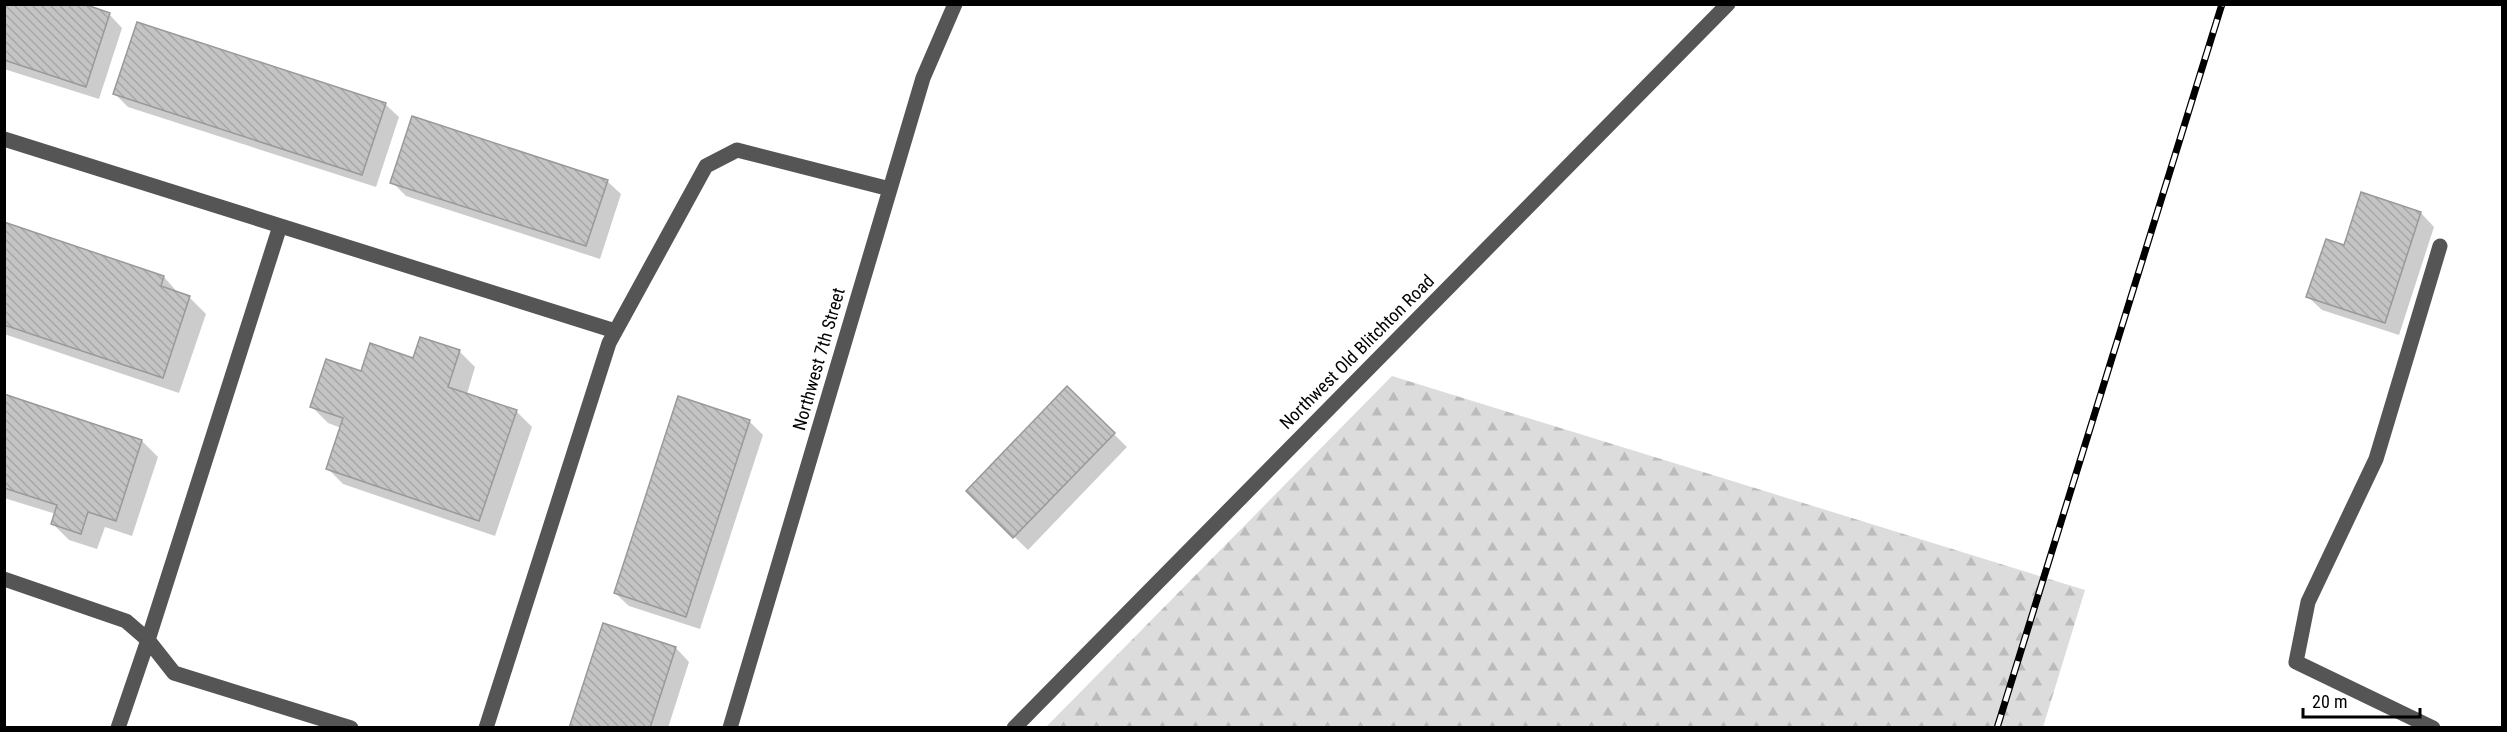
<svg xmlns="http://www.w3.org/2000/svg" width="2507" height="732" font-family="'Roboto Condensed',sans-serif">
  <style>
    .forest { fill: url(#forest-firs) }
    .shadow { fill: #0003 }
    .building { fill: url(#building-back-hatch); stroke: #999; stroke-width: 1.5 }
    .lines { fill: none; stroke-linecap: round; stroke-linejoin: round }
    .minor { stroke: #555; stroke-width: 15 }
    .rail-casing { stroke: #000; stroke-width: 7 }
    .rail { stroke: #fff; stroke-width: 4.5; stroke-dasharray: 14; stroke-linecap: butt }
    .labels { text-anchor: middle; stroke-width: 4.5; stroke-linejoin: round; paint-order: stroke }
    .street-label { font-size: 18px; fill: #000; stroke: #fff }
  </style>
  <defs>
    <pattern id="forest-firs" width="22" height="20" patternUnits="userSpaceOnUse" patternTransform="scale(1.5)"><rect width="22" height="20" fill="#dcdcdc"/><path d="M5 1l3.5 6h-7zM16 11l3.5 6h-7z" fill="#bbb"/></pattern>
    <pattern id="building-back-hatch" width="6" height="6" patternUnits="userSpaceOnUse" patternTransform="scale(1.5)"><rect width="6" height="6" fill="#c4c4c4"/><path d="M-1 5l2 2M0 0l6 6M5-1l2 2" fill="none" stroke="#a7a7a7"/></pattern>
  </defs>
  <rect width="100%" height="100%" fill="#fff"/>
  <path class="forest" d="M 1392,376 L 2085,590 L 2043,727 L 1046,727 Z"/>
  <path class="shadow" d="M 4,4 L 109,14 L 122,28 L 99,99 L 4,69 Z
    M 115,94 L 385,104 L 399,117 L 376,187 L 128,107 Z
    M 607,181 L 621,194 L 600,259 L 406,196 L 392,182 Z
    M 2421,213 L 2434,227 L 2399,335 L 2322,310 L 2308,297 L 2345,246 Z
    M 4,224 L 164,277 L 179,294 L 190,298 L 206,314 L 179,393 L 4,334 Z
    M 459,351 L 475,367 L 467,394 L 516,411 L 532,427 L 495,536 L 343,484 L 327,468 L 341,428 L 328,423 L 312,407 L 362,373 L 413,360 Z
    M 1067,388 L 1127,447 L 1028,550 L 968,491 Z
    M 4,396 L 142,441 L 158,457 L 132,536 L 105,527 L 97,549 L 69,540 L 53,524 L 56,514 L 4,498 Z
    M 749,421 L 763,435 L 700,629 L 629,606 L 615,593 Z
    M 604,625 L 676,648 L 689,662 L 668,728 L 570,728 Z"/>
  <path class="building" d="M 4,4 L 84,4 L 110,13 L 86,87 L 4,60 Z
    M 137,22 L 386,103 L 362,175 L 113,94 Z
    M 412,116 L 608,180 L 586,246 L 390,183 Z
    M 2361,192 L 2421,212 L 2385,323 L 2306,297 L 2326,239 L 2344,245 Z
    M 4,222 L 164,276 L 161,286 L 190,296 L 163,378 L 4,325 Z
    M 420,337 L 460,350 L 448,387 L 517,410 L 479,521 L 326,469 L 343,418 L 310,407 L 326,359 L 361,371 L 370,343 L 413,358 Z
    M 1067,386 L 1115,433 L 1013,538 L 966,491 Z
    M 4,394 L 142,440 L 116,521 L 88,512 L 81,534 L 51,524 L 57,505 L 4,488 Z
    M 678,396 L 750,420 L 686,617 L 614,593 Z
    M 603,623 L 676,647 L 650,728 L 569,728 Z"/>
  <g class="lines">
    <path class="minor" d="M 4,139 L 615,331
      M 4,579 L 126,621 L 148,640 L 174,673 L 351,728
      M 118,728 L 148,640 L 280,226
      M 486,728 L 609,343 L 706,166 L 737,150 L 890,189
      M 730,728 L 923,78 L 955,4
      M 1014,728 L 1728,4
      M 2433,728 L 2296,662 L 2308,602 L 2376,459 L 2440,246"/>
    <defs>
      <path id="rail" d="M 1997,728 L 2222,4"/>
    </defs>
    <use href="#rail" class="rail-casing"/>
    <use href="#rail" class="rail"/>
  </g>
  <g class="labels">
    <g class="street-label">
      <text transform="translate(1357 352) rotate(-45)" y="6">Northwest Old Blitchton Road</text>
      <text transform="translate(819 359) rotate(-74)" y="6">Northwest 7th Street</text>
    </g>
  </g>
  <rect width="2507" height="732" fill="none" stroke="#000000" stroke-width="12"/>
  <path d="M2303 708v9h117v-9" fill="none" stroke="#000000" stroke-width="3"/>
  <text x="2312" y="708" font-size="18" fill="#000000" stroke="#ffffff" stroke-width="4.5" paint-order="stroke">20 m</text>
</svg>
